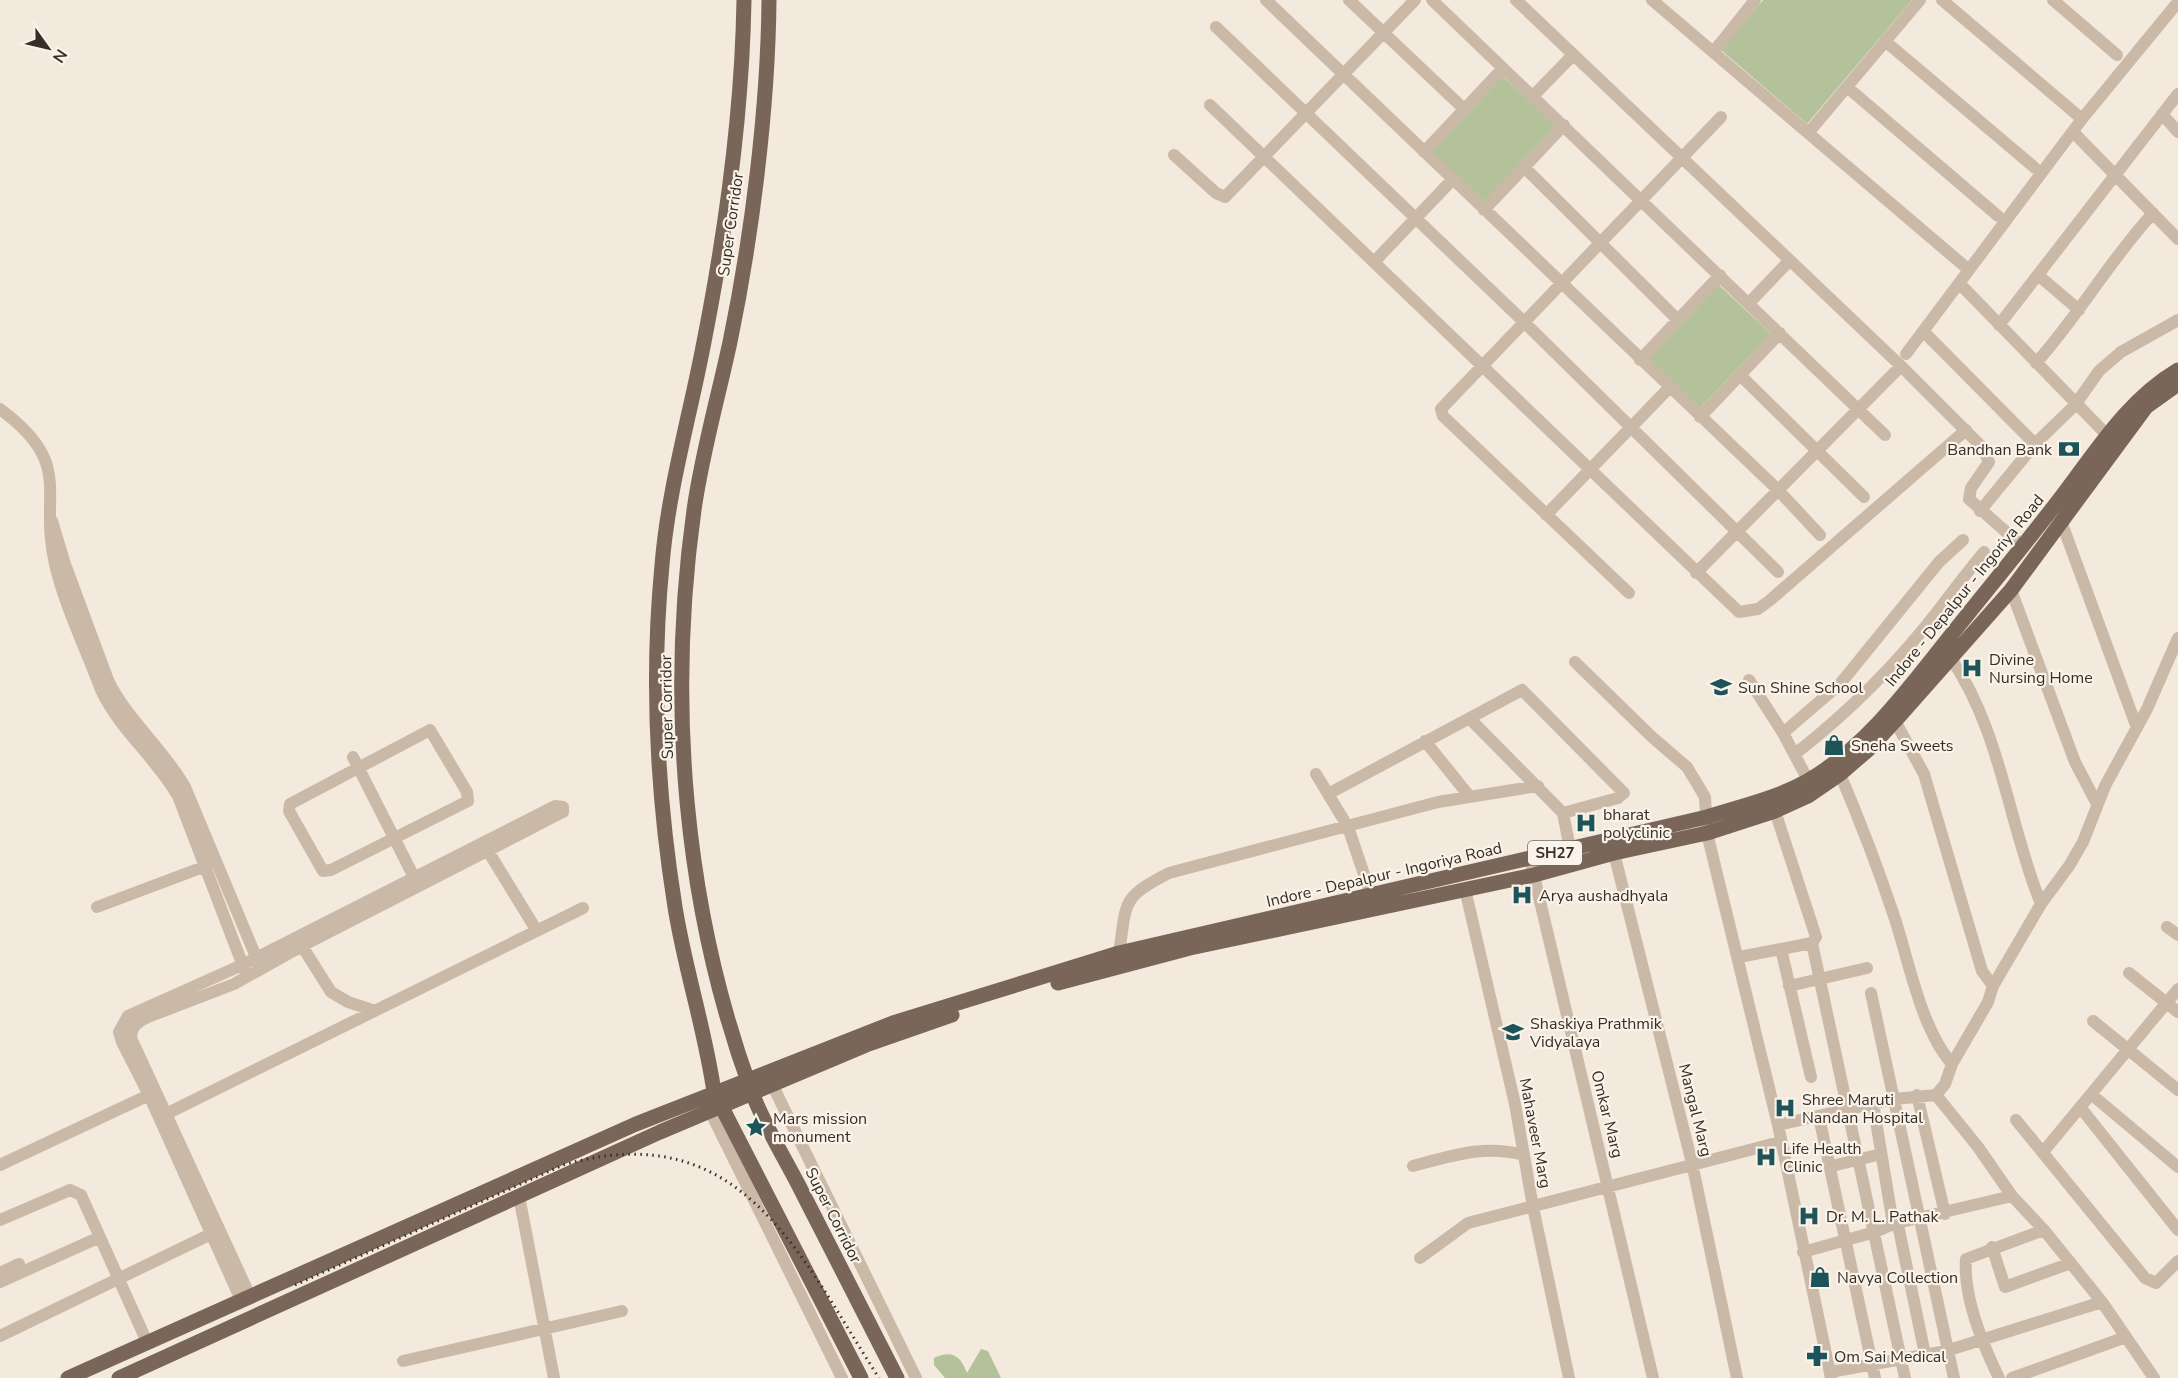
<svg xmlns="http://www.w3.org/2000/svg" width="2178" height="1378" font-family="'Nunito Sans',sans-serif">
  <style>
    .green { fill: #b4c29c }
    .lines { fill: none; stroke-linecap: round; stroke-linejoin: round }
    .minor { stroke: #cbb9a8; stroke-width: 12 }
    .major { stroke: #7a6559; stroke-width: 15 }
    .rail { stroke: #382e28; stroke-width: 3; stroke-dasharray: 1.5 4.5; stroke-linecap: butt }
    .labels { text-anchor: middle; stroke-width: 4.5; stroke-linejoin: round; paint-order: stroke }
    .shield { fill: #faf3e9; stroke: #726962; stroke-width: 1.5 }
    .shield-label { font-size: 15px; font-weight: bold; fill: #382e28 }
    .street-label { font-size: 16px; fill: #382e28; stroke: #faf3e9 }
    .poi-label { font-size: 16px; fill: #382e28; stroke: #faf3e9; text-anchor: start }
  </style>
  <rect width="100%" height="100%" fill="#f3e9dc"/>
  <path class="green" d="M 1763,0 L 1912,0 L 1807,124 L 1721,50 Z
    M 1502,76 L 1556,125 L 1485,202 L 1431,152 Z
    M 1718,284 L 1771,334 L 1699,409 L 1647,359 Z
    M 981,1349 L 988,1351 L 1001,1378 L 945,1378 L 934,1365 L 934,1358 C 953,1349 961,1357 967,1373 Z"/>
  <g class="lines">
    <path class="minor" d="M 1266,0 L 1778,490 L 1820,535
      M 1349,0 L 1464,109
      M 1432,0 L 1885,435
      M 1516,0 L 1901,366 L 1982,447 L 1989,462 L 1971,488 L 1969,499 L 2023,547
      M 1652,0 L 1969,270
      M 1942,0 L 2082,119
      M 2053,0 L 2117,55
      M 1216,27 L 1524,322 L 1778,572
      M 1885,41 L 2035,168
      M 1715,50 L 1755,0
      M 1847,87 L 1998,216
      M 1533,96 L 1573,55
      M 1210,105 L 1739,612 L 1758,609 L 1769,601 L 1966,430
      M 2162,114 L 2178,132
      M 1809,132 L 1920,0
      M 2073,132 L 2178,239
      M 1424,152 L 1503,68
      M 1174,155 L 1216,193 L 1225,197 L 1415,0
      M 1524,167 L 1678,320
      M 1484,210 L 1564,125
      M 1374,262 L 1453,179
      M 2038,275 L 2079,310
      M 1959,283 L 2108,436
      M 1749,303 L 1789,261
      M 1999,325 L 2178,94
      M 1923,331 L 2035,444
      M 1906,354 L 2082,119 L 2178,2
      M 1640,360 L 1720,275
      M 2036,363 C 2079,315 2110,260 2153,213
      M 1740,375 L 1864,497
      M 0,409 C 76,465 38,492 55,564 C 65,607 86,649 101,690 C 120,730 156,758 178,796 L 245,971
      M 1700,417 L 1780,333
      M 1980,511 L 2035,444 L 2075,405 L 2099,371 L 2121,352 L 2178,320
      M 1546,515 L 1669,388
      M 52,521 L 65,564 L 108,680 C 127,720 163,748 185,787 L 259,964
      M 2061,521 L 2137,728
      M 1696,573 L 1901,366
      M 2011,590 L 2075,762 L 2097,804
      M 1629,593 L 1443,416 L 1441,409 L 1721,117
      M 1950,657 C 2001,730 2008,823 2041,904
      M 1575,662 L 1652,737 L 1687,767 L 1705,797 L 1707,833 L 1778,1125 L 1831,1378
      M 1749,680 L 1783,733 L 1808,780
      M 1470,719 L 1563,813 L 1570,849
      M 1895,721 L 1924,774 L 1982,971 L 1993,986
      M 430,730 L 467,792 L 468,801 L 331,870 L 323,871 L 289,811 L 290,804 Z
      M 1783,733 L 1840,684 L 1939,562 L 1963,540
      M 1425,741 L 1470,797
      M 1795,754 C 1850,711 1899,662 1941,607 C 1955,588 1969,570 1984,552
      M 353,757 L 417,883
      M 1316,774 L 1348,827 L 1371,895
      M 1840,774 C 1860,821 1878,868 1894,916 C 1909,961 1921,1029 1952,1064
      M 1328,794 L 1522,690 L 1624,793 L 1618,798 L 1563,813
      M 488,851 L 537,931
      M 1614,853 L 1692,1163 L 1737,1378
      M 1530,859 L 1653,1378
      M 1465,889 L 1515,1104 L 1533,1207 L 1569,1378
      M 97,907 L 206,866
      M 2167,927 L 2178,935
      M 1812,943 L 1905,1378
      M 302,946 L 331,992 L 348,1002 L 375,1011
      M 1781,949 L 1811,1077
      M 1119,953 C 1127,902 1120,898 1169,873 L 1438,802 L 1538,786
      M 1739,957 L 1812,943 L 1816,937 L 1775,811
      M 2129,973 L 2178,1012
      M 1789,986 L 1867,968
      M 1871,993 L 1954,1378
      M 2093,1021 L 2178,1090
      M 769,1078 L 916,1378
      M 2091,1094 L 2178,1167
      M 1917,1095 L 1945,1214
      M 1936,1095 L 1978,1147 L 2012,1196 L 2044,1230 L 2102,1302 L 2154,1378
      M 706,1103 L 842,1378
      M 1873,1103 L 1893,1224
      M 2080,1107 L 2178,1230
      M 160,1117 L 583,908
      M 1819,1117 L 1875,1378
      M 2016,1120 L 2145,1278 L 2156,1283 L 2178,1261
      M 1778,1125 L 1894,1099 L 1936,1095 L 1945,1084 L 1952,1064 L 1988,1002 L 1993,986 L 2041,904 L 2069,866 L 2083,842 L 2105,786 L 2147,709 L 2178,638
      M 2043,1152 L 2178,989
      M 0,1165 L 149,1095
      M 1413,1166 C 1451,1156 1485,1144 1524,1155
      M 1832,1166 L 1881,1154
      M 519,1196 L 554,1378
      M 0,1220 L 70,1190 L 81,1195 L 147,1342
      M 1898,1225 L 1925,1354
      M 1992,1247 L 2005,1287 L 2071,1263
      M 1803,1252 L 1875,1232 L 1893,1224 L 2012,1196
      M 1420,1258 L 1468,1223 L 1780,1142
      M 0,1273 L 19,1264
      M 0,1282 L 100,1237
      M 241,1300 L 149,1095 L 122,1042 L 119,1032 L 128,1016 L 242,965 L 555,806 L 563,807 L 563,812 L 557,815 L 302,946 L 234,984 L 148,1017 C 137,1022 132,1026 131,1038 L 250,1296
      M 0,1336 L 211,1234
      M 403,1361 L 622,1311
      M 1830,1372 L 1946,1351 L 2102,1302
      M 1999,1378 C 1983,1345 1963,1296 1966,1259 L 2044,1230
      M 2012,1378 L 2126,1337"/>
    <path class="major" d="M 744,0 C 742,118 725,237 702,352 C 688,423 668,492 662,565 C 651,679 657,794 675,907 C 685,970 705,1029 714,1092 L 861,1378
      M 769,0 C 768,108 752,236 730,342 C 718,398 702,453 694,510 C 667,703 684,907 751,1090 C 763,1123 783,1155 799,1186 C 831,1250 864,1314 897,1378
      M 1058,983 L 1190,948 L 1534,875 L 1614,853 L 1707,833 L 1775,811 L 1808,796 L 1840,774 L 1869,749 L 1895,721 L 2011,590 L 2146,407 L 2178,384
      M 68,1378 L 636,1124 L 893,1023 L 1119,953 L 1707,817 C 1741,806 1778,798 1809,780 C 1872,743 1915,679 1960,624 C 1995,580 2031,537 2065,492 C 2099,447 2129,399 2178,370
      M 119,1378 L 660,1132 L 866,1045 L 952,1015"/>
    <path class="rail" d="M 295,1285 L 563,1165 C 741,1114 799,1254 879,1378"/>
  </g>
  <defs>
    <symbol id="bank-bare" viewBox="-9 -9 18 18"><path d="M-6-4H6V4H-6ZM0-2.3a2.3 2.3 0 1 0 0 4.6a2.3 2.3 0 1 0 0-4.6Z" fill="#1d545a" stroke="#faf3e9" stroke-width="2.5" paint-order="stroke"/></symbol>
    <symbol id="hospital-bare" viewBox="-9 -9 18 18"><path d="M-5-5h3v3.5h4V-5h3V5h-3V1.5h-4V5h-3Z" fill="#1d545a" stroke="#faf3e9" stroke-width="2.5" paint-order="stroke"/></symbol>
    <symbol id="school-bare" viewBox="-9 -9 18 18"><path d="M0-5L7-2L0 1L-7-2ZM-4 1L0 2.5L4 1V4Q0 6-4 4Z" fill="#1d545a" stroke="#faf3e9" stroke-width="2.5" paint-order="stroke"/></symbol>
    <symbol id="shop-bare" viewBox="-9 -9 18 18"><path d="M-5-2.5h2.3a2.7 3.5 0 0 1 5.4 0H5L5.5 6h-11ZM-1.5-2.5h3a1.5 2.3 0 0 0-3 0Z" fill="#1d545a" stroke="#faf3e9" stroke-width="2.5" paint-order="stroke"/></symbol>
    <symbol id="sight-bare" viewBox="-9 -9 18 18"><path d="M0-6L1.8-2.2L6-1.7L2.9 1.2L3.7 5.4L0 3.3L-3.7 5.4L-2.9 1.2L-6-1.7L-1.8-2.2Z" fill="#1d545a" stroke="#faf3e9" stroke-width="2.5" paint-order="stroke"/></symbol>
    <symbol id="pharmacy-bare" viewBox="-9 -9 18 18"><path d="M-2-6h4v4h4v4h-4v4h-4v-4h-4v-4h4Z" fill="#1d545a" stroke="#faf3e9" stroke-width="2.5" paint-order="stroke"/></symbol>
  </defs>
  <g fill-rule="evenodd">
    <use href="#bank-bare" x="2054" y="434" width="30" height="30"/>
    <use href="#hospital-bare" x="1957" y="653" width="30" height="30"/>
    <use href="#school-bare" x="1706" y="672" width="30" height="30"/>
    <use href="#shop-bare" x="1819" y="730" width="30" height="30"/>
    <use href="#hospital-bare" x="1571" y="808" width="30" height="30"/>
    <use href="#hospital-bare" x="1507" y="880" width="30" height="30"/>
    <use href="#school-bare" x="1498" y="1017" width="30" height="30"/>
    <use href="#hospital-bare" x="1770" y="1093" width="30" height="30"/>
    <use href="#sight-bare" x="741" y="1112" width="30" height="30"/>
    <use href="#hospital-bare" x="1751" y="1142" width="30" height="30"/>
    <use href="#hospital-bare" x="1794" y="1201" width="30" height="30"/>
    <use href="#shop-bare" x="1805" y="1262" width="30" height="30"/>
    <use href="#pharmacy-bare" x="1802" y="1341" width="30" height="30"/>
  </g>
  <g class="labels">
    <rect class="shield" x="1528" y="841" width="54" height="24" rx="4.5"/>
    <g class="shield-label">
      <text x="1555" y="858">SH27</text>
    </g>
    <g class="street-label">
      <text transform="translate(730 224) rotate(-82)" y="6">Super Corridor</text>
      <text transform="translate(1964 590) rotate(-51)" y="6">Indore - Depalpur - Ingoriya Road</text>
      <text transform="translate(666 707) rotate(-91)" y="6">Super Corridor</text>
      <text transform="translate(1384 874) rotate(-13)" y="6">Indore - Depalpur - Ingoriya Road</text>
      <text transform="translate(1696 1110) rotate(76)" y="6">Mangal Marg</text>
      <text transform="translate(1608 1114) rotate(76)" y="6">Omkar Marg</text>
      <text transform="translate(1536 1133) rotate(79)" y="6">Mahaveer Marg</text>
      <text transform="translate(834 1215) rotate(63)" y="6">Super Corridor</text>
    </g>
    <g class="poi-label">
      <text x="2052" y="455" text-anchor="end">Bandhan Bank</text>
      <text x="1989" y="665">Divine<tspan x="1989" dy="18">Nursing Home</tspan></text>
      <text x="1738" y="693">Sun Shine School</text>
      <text x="1851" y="751">Sneha Sweets</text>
      <text x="1603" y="820">bharat<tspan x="1603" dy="18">polyclinic</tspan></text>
      <text x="1539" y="901">Arya aushadhyala</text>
      <text x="1530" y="1029">Shaskiya Prathmik<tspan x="1530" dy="18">Vidyalaya</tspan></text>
      <text x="1802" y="1105">Shree Maruti<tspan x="1802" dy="18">Nandan Hospital</tspan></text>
      <text x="773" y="1124">Mars mission<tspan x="773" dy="18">monument</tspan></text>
      <text x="1783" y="1154">Life Health<tspan x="1783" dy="18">Clinic</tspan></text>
      <text x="1826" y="1222">Dr. M. L. Pathak</text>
      <text x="1837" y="1283">Navya Collection</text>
      <text x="1834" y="1362">Om Sai Medical</text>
    </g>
  </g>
  <g transform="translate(48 48) rotate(124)" stroke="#faf3e9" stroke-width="4.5" paint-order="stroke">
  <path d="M0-4.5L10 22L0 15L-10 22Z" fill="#382e28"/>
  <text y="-9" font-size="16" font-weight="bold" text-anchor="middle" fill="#382e28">N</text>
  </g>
</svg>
